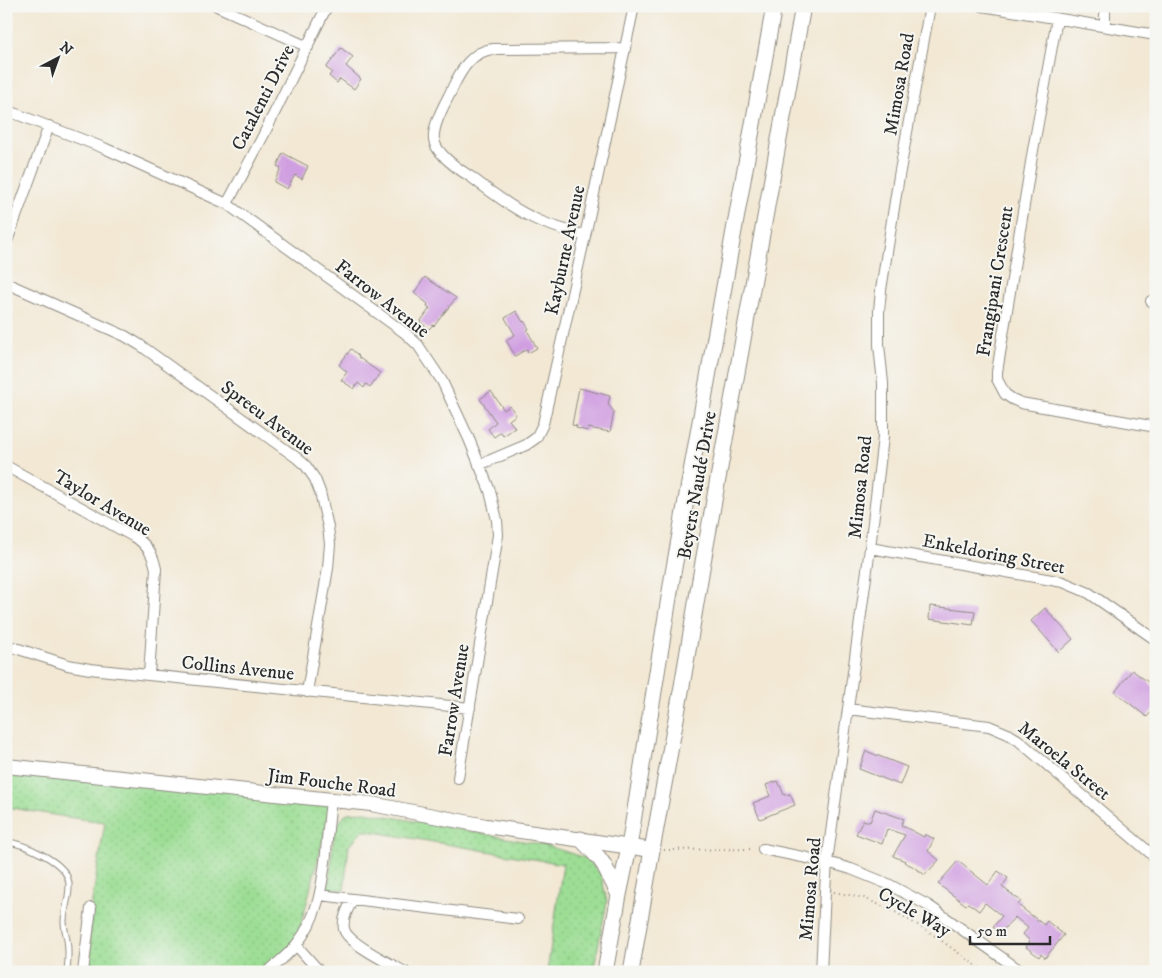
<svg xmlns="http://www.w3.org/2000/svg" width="1162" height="978" font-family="'IM FELL DW Pica',serif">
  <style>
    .park { fill: url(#park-dots); stroke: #648460 }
    .building { fill: #d09fe1 }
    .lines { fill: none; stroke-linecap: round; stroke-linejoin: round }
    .lane-casing { stroke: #8e8a80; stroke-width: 7 }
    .street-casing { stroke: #8e8a80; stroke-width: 12 }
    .secondary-casing { stroke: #8e8a80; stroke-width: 16 }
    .primary-casing { stroke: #8e8a80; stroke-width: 17 }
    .path { stroke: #8e8a80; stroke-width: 2; stroke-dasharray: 1 4; stroke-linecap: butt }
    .lane { stroke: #fff; stroke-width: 5 }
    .street { stroke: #fff; stroke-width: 10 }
    .secondary { stroke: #fff; stroke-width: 14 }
    .primary { stroke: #fff; stroke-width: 15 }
    .labels { text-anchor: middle; stroke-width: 4; stroke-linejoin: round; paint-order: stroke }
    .street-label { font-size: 19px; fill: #2b2b2b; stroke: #f6f6f2 }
  </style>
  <defs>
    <pattern id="park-dots" width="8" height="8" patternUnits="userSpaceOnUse" patternTransform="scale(1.25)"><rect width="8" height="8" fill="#9dde95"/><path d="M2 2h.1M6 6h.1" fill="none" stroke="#87bf81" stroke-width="1.8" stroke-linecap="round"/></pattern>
  </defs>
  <rect width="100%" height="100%" fill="#f6f6f2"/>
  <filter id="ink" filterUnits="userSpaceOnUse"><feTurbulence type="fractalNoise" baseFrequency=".02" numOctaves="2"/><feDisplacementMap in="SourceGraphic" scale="10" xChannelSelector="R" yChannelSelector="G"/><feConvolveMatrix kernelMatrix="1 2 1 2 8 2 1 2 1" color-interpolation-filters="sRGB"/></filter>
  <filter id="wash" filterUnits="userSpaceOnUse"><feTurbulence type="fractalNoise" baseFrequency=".0096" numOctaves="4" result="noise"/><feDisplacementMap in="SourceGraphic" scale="20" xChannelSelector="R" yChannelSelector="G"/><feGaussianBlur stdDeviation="1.12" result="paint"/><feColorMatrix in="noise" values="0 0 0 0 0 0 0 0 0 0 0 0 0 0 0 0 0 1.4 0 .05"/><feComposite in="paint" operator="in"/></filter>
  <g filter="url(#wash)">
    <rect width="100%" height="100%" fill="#f2e8d4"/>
    <path class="park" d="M 6,765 L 333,801 L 294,952 L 273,972 L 89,972 L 91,908 L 105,822 L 66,817 L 6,807 Z
      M 365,812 L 545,845 L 585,858 L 601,874 L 607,902 L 593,972 L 547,972 L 563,864 L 363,830 L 349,846 L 344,890 L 328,889 L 335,827 L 347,813 Z"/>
    <g id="blocks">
      <path class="building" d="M 341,48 L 353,57 L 346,66 L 361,79 L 354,89 L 340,79 L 337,83 L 329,76 L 332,72 L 326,68 Z
        M 283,153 L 308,166 L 302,179 L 295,175 L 287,189 L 274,182 L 281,168 L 277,166 Z
        M 425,277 L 456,298 L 434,326 L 433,325 L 429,329 L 420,322 L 430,308 L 427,306 L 428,304 L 414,293 Z
        M 516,311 L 523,322 L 524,321 L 529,329 L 527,330 L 537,348 L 528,353 L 527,349 L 515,356 L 506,340 L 515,335 L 505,318 Z
        M 351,349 L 359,356 L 358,357 L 380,373 L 370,387 L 366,384 L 364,388 L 358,383 L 354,389 L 341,380 L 347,372 L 339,365 Z
        M 579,388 L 610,396 L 608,404 L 614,412 L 610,432 L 588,428 L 587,431 L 576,428 L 577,426 L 572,425 Z
        M 491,391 L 504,410 L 510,406 L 516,415 L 509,420 L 515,428 L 503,436 L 501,432 L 494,437 L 488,429 L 496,422 L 480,399 Z
        M 930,606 L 975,611 L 973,625 L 929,619 Z
        M 1045,608 L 1073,639 L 1059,652 L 1031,621 Z
        M 1132,670 L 1156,688 L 1156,706 L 1147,717 L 1115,692 Z
        M 866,751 L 907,767 L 900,785 L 859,769 Z
        M 778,781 L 784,795 L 790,794 L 795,805 L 760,819 L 753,803 L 770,796 L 766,785 Z
        M 875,809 L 904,819 L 901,825 L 924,837 L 925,834 L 934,839 L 928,851 L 939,860 L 925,875 L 912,866 L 904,862 L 905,861 L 893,856 L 905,835 L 887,829 L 882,844 L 856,834 L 863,820 L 870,822 Z
        M 958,861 L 988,885 L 998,871 L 1008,878 L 1002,887 L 1021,901 L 1018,905 L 1044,925 L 1047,921 L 1064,935 L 1045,958 L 1041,954 L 1039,957 L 1026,947 L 1030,941 L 1023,934 L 1028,928 L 1015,917 L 1000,933 L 993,927 L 1002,916 L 985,903 L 979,911 L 968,903 L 966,905 L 938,884 Z"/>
    </g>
  </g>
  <g filter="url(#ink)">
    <use href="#blocks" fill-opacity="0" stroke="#8e8a80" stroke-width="1"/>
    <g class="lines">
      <defs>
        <path id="lane" d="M 6,842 C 23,843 63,861 68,879 C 72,890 64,909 64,921 C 64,928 66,934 67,940 C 69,950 68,962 67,972"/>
        <path id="street" d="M 217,6 L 308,47
          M 982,6 L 1156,35
          M 1057,19 L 1033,150 L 997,372 L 997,379 L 1005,394 L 1012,399 L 1021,403 L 1156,427
          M 1105,26 L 1105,6
          M 6,110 L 104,148 L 227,204 L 405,333 L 418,345 L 442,381 L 469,439 L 490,491 L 497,520 L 498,535 L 458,778
          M 227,204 L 263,136 L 327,6
          M 585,236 C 567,230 548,226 531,217 C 510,207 490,191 471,177 C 460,170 449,163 441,153 C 438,150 435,145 434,140 C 432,124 447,101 453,87 C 461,70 472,51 493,49 L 624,48
          M 6,244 L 49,126
          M 6,283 L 125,336 L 140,345 L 297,458 L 306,466 L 315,479 L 320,492 L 328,527 L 330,544 L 328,568 L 307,692
          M 1151,301 L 1156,301
          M 479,465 L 526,445 L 536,438 L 543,424 L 585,236 L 634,6
          M 6,466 L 138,539 C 149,548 153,555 156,569 L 149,675
          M 870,548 L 1063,582 L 1089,593 L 1156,640
          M 6,645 L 68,665 L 90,669 L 470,708
          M 848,709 L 989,726 L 1008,734 L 1018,740 L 1156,858
          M 763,849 L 827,862 L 851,869 L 888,884 L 929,906 L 1022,972
          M 320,895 L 518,919
          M 353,899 C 348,908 342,919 344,929 C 347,943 391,964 405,972
          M 296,945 L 320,972
          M 83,972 L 91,908
          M 268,972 C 277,963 288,955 296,945 C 318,918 322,887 326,854 C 327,836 329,818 331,800
          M 821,972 L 825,891 L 827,862 L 870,548 L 883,437 L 883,383 L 879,345 L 879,311 L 881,290 L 899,176 L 930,6"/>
        <path id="secondary" d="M 6,766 L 371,804 L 486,826 L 652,850"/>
        <path id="primary" d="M 581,839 L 599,858 L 604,865 L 619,895
          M 605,972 L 619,895 L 629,847 L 672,579 L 774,6
          M 631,972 L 652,850 L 682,686 L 703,562 L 803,6"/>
      </defs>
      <use href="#lane" class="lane-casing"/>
      <use href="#street" class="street-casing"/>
      <use href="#secondary" class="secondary-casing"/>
      <use href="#primary" class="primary-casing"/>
      <path class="path" d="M 664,850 L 754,849
        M 834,892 L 864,898 L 895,912 L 928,931 L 985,972"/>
      <use href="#lane" class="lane"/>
      <use href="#street" class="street"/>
      <use href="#secondary" class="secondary"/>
      <use href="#primary" class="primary"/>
    </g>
  </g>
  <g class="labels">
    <g class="street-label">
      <text transform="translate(898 84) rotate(-80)" y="7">Mimosa Road</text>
      <text transform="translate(262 97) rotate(-63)" y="7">Catalenti Drive</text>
      <text transform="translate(564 250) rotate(-78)" y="7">Kayburne Avenue</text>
      <text transform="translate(994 281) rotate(-81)" y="7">Frangipani Crescent</text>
      <text transform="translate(383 298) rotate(38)" y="7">Farrow Avenue</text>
      <text transform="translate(268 417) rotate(37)" y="7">Spreeu Avenue</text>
      <text transform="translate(696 485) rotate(-80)" y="7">Beyers Naudé Drive</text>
      <text transform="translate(859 487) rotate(-84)" y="7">Mimosa Road</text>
      <text transform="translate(103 502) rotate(31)" y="7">Taylor Avenue</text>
      <text transform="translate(994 553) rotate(11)" y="7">Enkeldoring Street</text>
      <text transform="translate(238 667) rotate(6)" y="7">Collins Avenue</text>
      <text transform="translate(453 700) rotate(-81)" y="7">Farrow Avenue</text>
      <text transform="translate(1065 760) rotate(39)" y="7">Maroela Street</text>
      <text transform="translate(332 782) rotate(7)" y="7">Jim Fouche Road</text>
      <text transform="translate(809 889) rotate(-85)" y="7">Mimosa Road</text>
      <text transform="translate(915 911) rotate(30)" y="7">Cycle Way</text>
    </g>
  </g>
  <rect width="1162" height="978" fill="none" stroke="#f6f6f2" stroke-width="25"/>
  <g transform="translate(58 58) rotate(41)" stroke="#f6f6f2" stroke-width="4" paint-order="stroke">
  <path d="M0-4L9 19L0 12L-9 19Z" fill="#2b2b2b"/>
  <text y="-8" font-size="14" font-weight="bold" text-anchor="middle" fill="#2b2b2b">N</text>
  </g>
  <path d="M970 936v8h80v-8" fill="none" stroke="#2b2b2b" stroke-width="2.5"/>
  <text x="977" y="936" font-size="15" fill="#2b2b2b" stroke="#f6f6f2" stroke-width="4" paint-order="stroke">50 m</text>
</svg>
